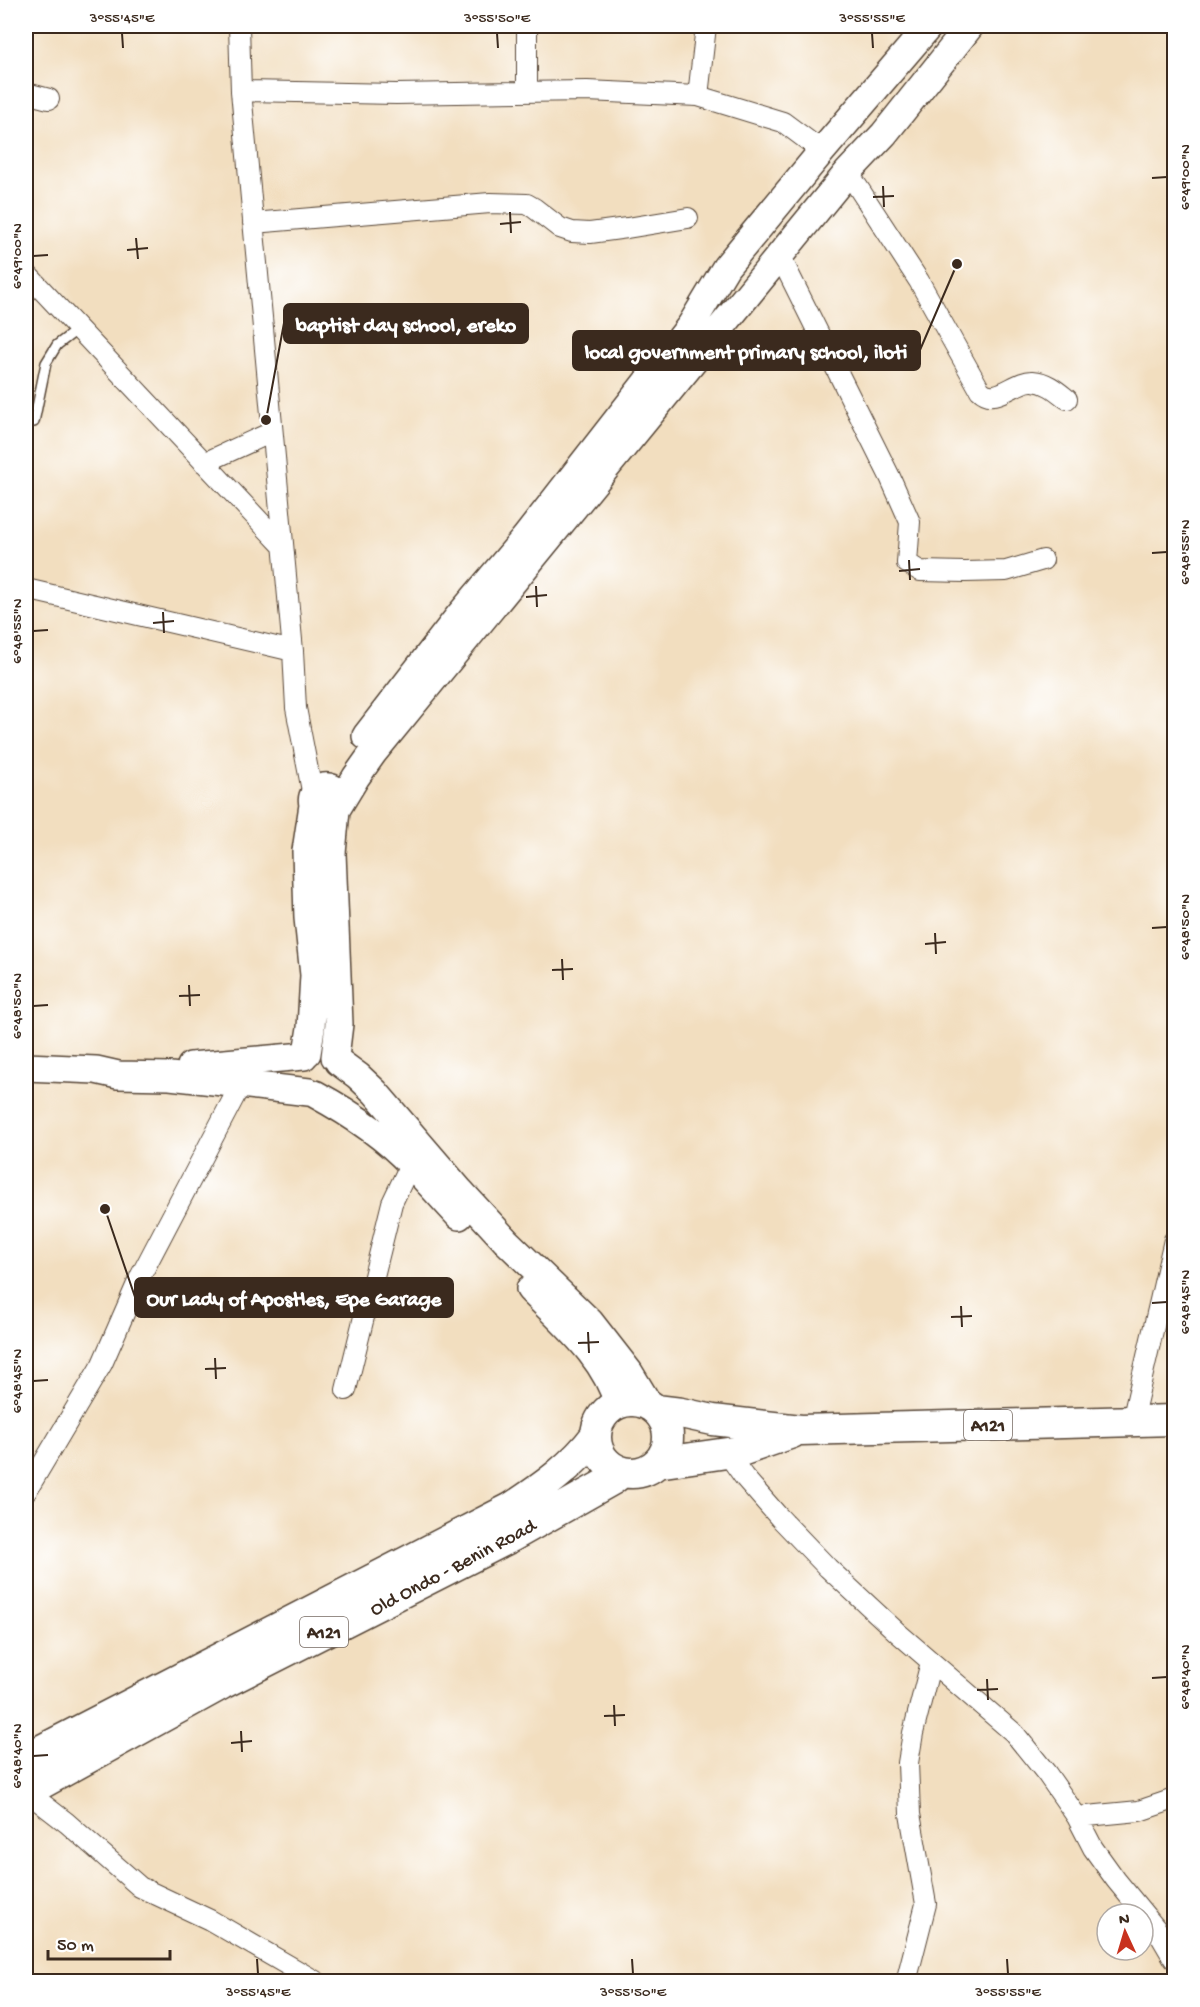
<svg xmlns="http://www.w3.org/2000/svg" width="1200" height="2007" font-family="'Gochi Hand',sans-serif">
  <style>
    .lines { fill: none; stroke-linecap: round; stroke-linejoin: round }
    .lane-casing { stroke: #564536; stroke-width: 12 }
    .street-casing { stroke: #564536; stroke-width: 22 }
    .secondary-casing { stroke: #564536; stroke-width: 30 }
    .primary-casing { stroke: #564536; stroke-width: 33 }
    .lane { stroke: #fff; stroke-width: 9 }
    .street { stroke: #fff; stroke-width: 20 }
    .secondary { stroke: #fff; stroke-width: 27 }
    .primary { stroke: #fff; stroke-width: 30 }
    .ticks { fill: none; stroke: #3b2a1e; stroke-width: 2 }
    .labels { text-anchor: middle; stroke-width: 6; stroke-linejoin: round; paint-order: stroke }
    .shield { fill: #fff; stroke: #766a62; stroke-width: 1.5 }
    .shield-label { font-size: 18px; font-weight: bold; fill: #3b2a1e }
    .street-label { font-size: 20px; fill: #3b2a1e; stroke: #fff }
    .leader { fill: none; stroke: #3b2a1e; stroke-width: 2 }
    .callout-dot { fill: #3b2a1e; stroke: #fff; stroke-width: 2 }
    .callout { fill: #3b2a1e; stroke: #3b2a1e; stroke-width: 2 }
    .callout-label { font-size: 21px; text-anchor: middle; font-weight: bold; fill: #fff }
    .neatline { fill: none; stroke: #3b2a1e; stroke-width: 2 }
    .ticks-label { font-size: 15px; text-anchor: middle; fill: #3b2a1e }
  </style>
  <rect width="100%" height="100%" fill="#fff"/>
  <filter id="ink" filterUnits="userSpaceOnUse"><feTurbulence type="fractalNoise" baseFrequency=".0167" numOctaves="2"/><feDisplacementMap in="SourceGraphic" scale="12" xChannelSelector="R" yChannelSelector="G"/><feConvolveMatrix kernelMatrix="1 2 1 2 8 2 1 2 1" color-interpolation-filters="sRGB"/></filter>
  <filter id="wash" filterUnits="userSpaceOnUse"><feTurbulence type="fractalNoise" baseFrequency=".008" numOctaves="4" result="noise"/><feDisplacementMap in="SourceGraphic" scale="24" xChannelSelector="R" yChannelSelector="G"/><feGaussianBlur stdDeviation="1.35" result="paint"/><feColorMatrix in="noise" values="0 0 0 0 0 0 0 0 0 0 0 0 0 0 0 0 0 1.4 0 .05"/><feComposite in="paint" operator="in"/></filter>
  <g filter="url(#wash)">
    <rect width="100%" height="100%" fill="#f2debf"/>
  </g>
  <g filter="url(#ink)">
    <g class="lines">
      <defs>
        <path id="lane" d="M 34,422 L 46,363 L 57,345 L 78,329"/>
        <path id="street" d="M 239,26 L 241,91 L 293,651 L 296,708 L 313,796
          M 527,26 L 527,92
          M 241,91 L 396,94 L 587,91 L 698,96 L 783,122 L 822,151
          M 26,93 L 49,99
          M 698,96 L 706,26
          M 848,172 L 919,281 L 980,390 C 996,406 1015,380 1033,381 C 1047,382 1057,391 1067,399
          M 253,223 L 490,203 L 527,204 L 534,208 L 560,228 L 572,232 L 590,233 L 627,228 L 688,218
          M 780,256 L 890,477 L 910,522 L 907,563 L 920,571 L 965,572 L 1006,571 L 1043,560
          M 26,273 L 282,545
          M 204,463 L 272,432
          M 26,589 L 293,651
          M 346,1390 L 392,1203 L 411,1163
          M 1132,1421 L 1174,1240
          M 727,1453 L 744,1477 L 779,1517 L 828,1568 L 898,1633 L 1014,1733 L 1047,1774 L 1077,1817 L 1093,1848 L 1116,1880 L 1157,1930 L 1174,1959
          M 26,1492 L 102,1364 L 140,1277 L 241,1084
          M 27,1792 L 67,1823 L 140,1887 L 210,1920 L 317,1982
          M 1077,1817 L 1139,1811 L 1174,1799
          M 906,1982 L 926,1904 L 910,1814 L 908,1763 L 913,1733 L 931,1662"/>
        <path id="secondary" d="M 366,736 L 459,616 L 525,538 L 691,325 L 726,267 L 822,151 L 929,26
          M 340,801 L 338,792 C 319,775 300,804 323,814 L 332,813 L 336,810 L 356,777 L 373,753 L 848,172 L 884,134 L 970,26
          M 307,1053 L 311,1028 L 314,975 L 308,918 L 306,851 L 313,805
          M 335,1057 L 339,1024 L 332,853 L 336,810
          M 339,1062 L 358,1076 L 375,1092 L 460,1191 L 506,1241 L 590,1322 L 629,1372 L 649,1405
          M 191,1066 L 304,1056
          M 26,1067 L 96,1070 L 118,1075 L 170,1076 L 309,1092
          M 315,1094 C 350,1113 384,1135 412,1165 C 428,1182 443,1199 459,1216
          M 530,1289 C 563,1323 605,1356 618,1404"/>
        <path id="primary" d="M596 1437a36 36 0 1 1 72 0a36 36 0 1 1-72 0Z
          M 656,1410 L 681,1413 L 713,1420 L 801,1430 L 1174,1420
          M 657,1463 L 741,1451 L 792,1433
          M 26,1758 L 511,1508 C 543,1487 573,1466 596,1435
          M 26,1792 L 222,1684 L 511,1537 L 612,1480 L 622,1472"/>
      </defs>
      <use href="#lane" class="lane-casing"/>
      <use href="#street" class="street-casing"/>
      <use href="#secondary" class="secondary-casing"/>
      <use href="#primary" class="primary-casing"/>
      <use href="#lane" class="lane"/>
      <use href="#street" class="street"/>
      <use href="#secondary" class="secondary"/>
      <use href="#primary" class="primary"/>
    </g>
  </g>
  <path class="ticks" d="M 122,33 L 123,48M 497,33 L 498,48M 872,33 L 873,48M 1152,178 L 1167,177M 883,186 L 884,207M 873,197 L 894,196M 510,212 L 511,233M 500,224 L 521,222M 136,238 L 138,259M 127,250 L 148,248M 33,256 L 48,255M 1152,553 L 1167,552M 909,560 L 910,580M 899,571 L 920,569M 536,586 L 537,607M 526,597 L 547,595M 163,612 L 164,633M 153,623 L 174,621M 33,631 L 48,630M 1152,928 L 1167,927M 935,933 L 936,954M 925,944 L 946,942M 562,959 L 563,980M 552,970 L 573,969M 189,985 L 190,1006M 179,996 L 200,995M 33,1006 L 48,1005M 1152,1303 L 1167,1302M 961,1306 L 962,1327M 951,1317 L 972,1316M 588,1332 L 589,1353M 578,1343 L 599,1342M 215,1358 L 216,1379M 205,1369 L 226,1368M 33,1381 L 48,1380M 1152,1678 L 1167,1677M 987,1679 L 988,1700M 977,1690 L 998,1689M 614,1705 L 615,1726M 604,1716 L 625,1715M 241,1731 L 242,1752M 231,1743 L 252,1741M 33,1756 L 48,1755M 257,1959 L 258,1974M 632,1959 L 633,1974M 1007,1959 L 1008,1974"/>
  <g class="labels">
    <g class="shield">
      <rect x="964" y="1410" width="48" height="30" rx="4.5"/>
      <rect x="300" y="1617" width="48" height="30" rx="4.5"/>
    </g>
    <g class="shield-label">
      <text x="988" y="1431">A121</text>
      <text x="324" y="1638">A121</text>
    </g>
    <g class="street-label">
      <text transform="translate(452 1566) rotate(-28)" y="7">Old Ondo - Benin Road</text>
    </g>
  </g>
  <path class="leader" d="M266 420L284 323M957 264L920 350M105 1209L135 1297"/>
  <g class="callout-dot">
    <circle cx="266" cy="420" r="6"/>
    <circle cx="957" cy="264" r="6"/>
    <circle cx="105" cy="1209" r="6"/>
  </g>
  <g class="callout">
    <rect x="284" y="304" width="244" height="39" rx="6"/>
    <rect x="573" y="331" width="347" height="39" rx="6"/>
    <rect x="135" y="1278" width="318" height="39" rx="6"/>
  </g>
  <g class="callout-label">
    <text x="406" y="331">baptist day school, ereko</text>
    <text x="746" y="358">local government primary school, iloti</text>
    <text x="294" y="1305">Our Lady of Apostles, Epe Garage</text>
  </g>
  <rect width="1200" height="2007" fill="none" stroke="#fff" stroke-width="66"/>
  <g transform="translate(1125 1932) rotate(356)"><circle r="28" fill="#ffffff" stroke="#b1aaa5" stroke-width="1.5"/>
  <path d="M0-4.5L10 22L0 15L-10 22Z" fill="#c8321e"/>
  <text y="-9" font-size="16" font-weight="bold" text-anchor="middle" fill="#3b2a1e">N</text>
  </g>
  <path d="M48 1950v9h122v-9" fill="none" stroke="#3b2a1e" stroke-width="3"/>
  <text x="57" y="1950" font-size="18" fill="#3b2a1e" stroke="#ffffff" stroke-width="4.5" paint-order="stroke">50 m</text>
  <rect x="33" y="33" width="1134" height="1941" class="neatline"/>
  <g class="ticks-label">
    <text x="122" y="22">3°55'45"E</text>
    <text x="497" y="22">3°55'50"E</text>
    <text x="872" y="22">3°55'55"E</text>
    <text transform="translate(1184 177) rotate(-90)" y="5">6°49'00"N</text>
    <text transform="translate(16 256) rotate(-90)" y="5">6°49'00"N</text>
    <text transform="translate(1184 552) rotate(-90)" y="5">6°48'55"N</text>
    <text transform="translate(16 631) rotate(-90)" y="5">6°48'55"N</text>
    <text transform="translate(1184 927) rotate(-90)" y="5">6°48'50"N</text>
    <text transform="translate(16 1006) rotate(-90)" y="5">6°48'50"N</text>
    <text transform="translate(1184 1302) rotate(-90)" y="5">6°48'45"N</text>
    <text transform="translate(16 1381) rotate(-90)" y="5">6°48'45"N</text>
    <text transform="translate(1184 1677) rotate(-90)" y="5">6°48'40"N</text>
    <text transform="translate(16 1756) rotate(-90)" y="5">6°48'40"N</text>
    <text x="258" y="1996">3°55'45"E</text>
    <text x="633" y="1996">3°55'50"E</text>
    <text x="1008" y="1996">3°55'55"E</text>
  </g>
</svg>
